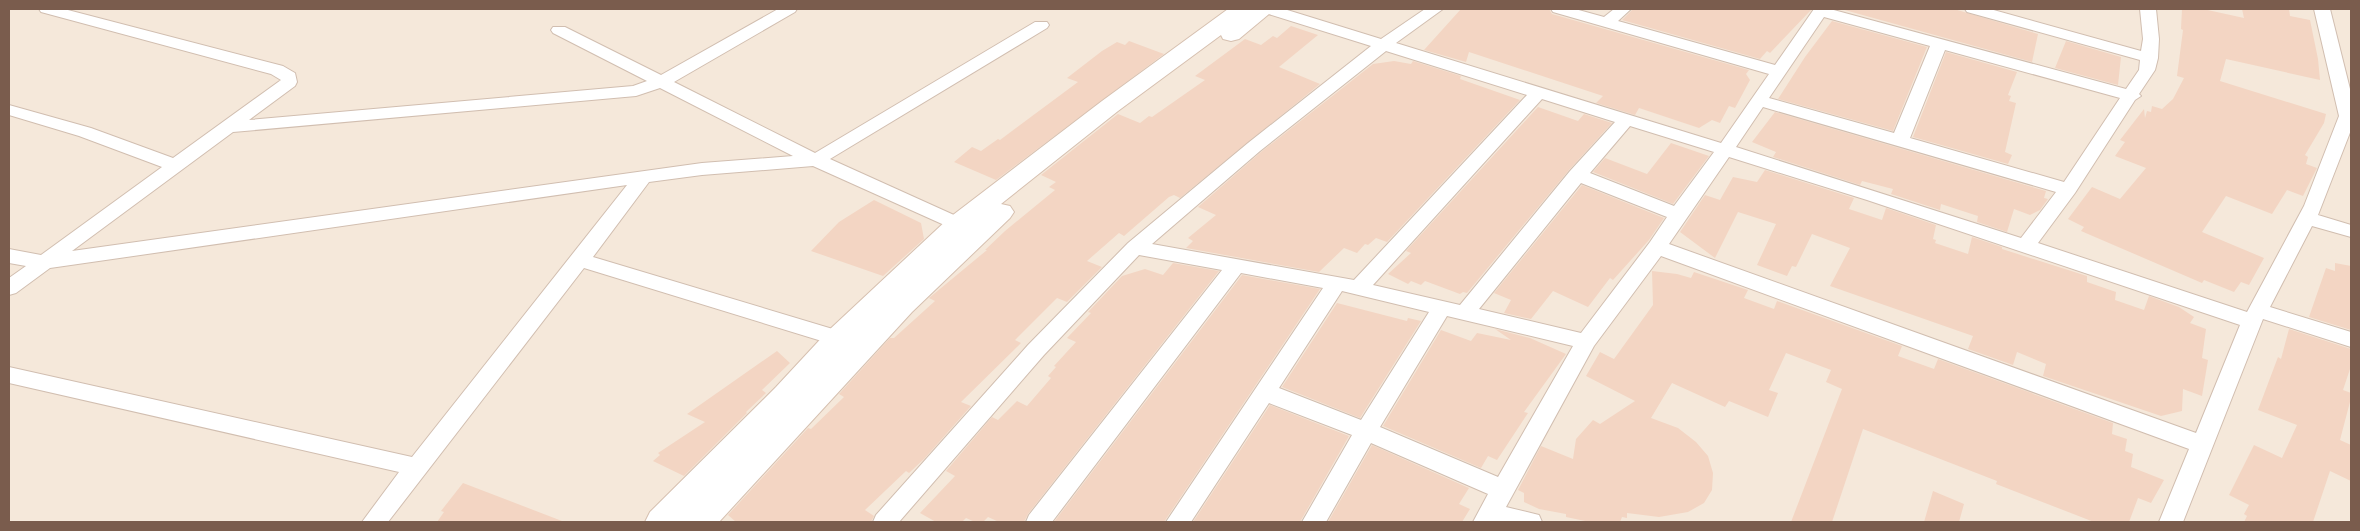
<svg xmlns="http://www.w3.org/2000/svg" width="2360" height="531" font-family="'Alegreya Sans',sans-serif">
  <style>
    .residential { fill: #f5e8da }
    .building { fill: #f3d5c3 }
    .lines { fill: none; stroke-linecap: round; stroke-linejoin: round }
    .street-casing { stroke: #d1beb0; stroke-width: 2 }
    .secondary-casing { stroke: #d6c0b0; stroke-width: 2 }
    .street { fill: #fff; fill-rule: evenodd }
    .secondary { fill: #fff; fill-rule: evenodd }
  </style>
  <rect width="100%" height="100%" fill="#fdf6ec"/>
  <path class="residential" d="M 9,9 L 2351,9 L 2351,522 L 9,522 Z"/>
  <path class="building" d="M 1461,9 L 1549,9 L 1552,14 L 1749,70 L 1746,74 L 1750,80 L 1735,108 L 1729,106 L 1720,123 L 1712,120 L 1699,128 L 1639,108 L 1635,115 L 1596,103 L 1603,96 L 1469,52 L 1466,62 L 1424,50 Z
    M 1633,9 L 1812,9 L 1770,53 L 1767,51 L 1760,59 L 1622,20 Z
    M 1841,9 L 1954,9 L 2038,34 L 2032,62 Z
    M 2182,9 L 2203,9 L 2244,18 L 2242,9 L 2289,9 L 2290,16 L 2310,20 L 2318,59 L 2320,80 L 2226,59 L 2220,81 L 2326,114 L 2324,123 L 2305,155 L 2308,157 L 2306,164 L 2317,168 L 2303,196 L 2287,190 L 2272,214 L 2226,196 L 2202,232 L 2264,258 L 2249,285 L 2241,282 L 2234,292 L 2204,280 L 2202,283 L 2081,231 L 2084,227 L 2068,219 L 2092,187 L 2120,199 L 2146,168 L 2115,156 L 2125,142 L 2120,140 L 2144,109 L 2145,118 L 2147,111 L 2151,112 L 2152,106 L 2162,109 L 2173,99 L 2184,78 L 2177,76 L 2183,30 L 2181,29 Z
    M 1832,21 L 1927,47 L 1893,131 L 1778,99 L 1805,57 Z
    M 1291,26 L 1318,35 L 1279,67 L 1320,84 L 1180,198 L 1174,195 L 1169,197 L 1124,236 L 1119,233 L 1087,261 L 1102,267 L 1067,302 L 1057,298 L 1015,340 L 1021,343 L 961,402 L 971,406 L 924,459 L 909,473 L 906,471 L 865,510 L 874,516 L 871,522 L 736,522 L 728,515 L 808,428 L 811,429 L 844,397 L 839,394 L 890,338 L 894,338 L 935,301 L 929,298 L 987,250 L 985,250 L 1005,231 L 1055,190 L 1049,187 L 1056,182 L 1041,175 L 1118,114 L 1140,123 L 1149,116 L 1152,117 L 1205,80 L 1195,76 L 1245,39 L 1261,45 L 1273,36 L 1277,38 Z
    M 1129,41 L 1164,54 L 996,180 L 954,162 L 972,147 L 981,151 L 998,139 L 1000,140 L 1078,82 L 1067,78 L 1102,51 L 1117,42 L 1125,45 Z
    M 2066,41 L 2121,57 L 2118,85 L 2055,68 Z
    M 1946,52 L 2017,72 L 2008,95 L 2011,96 L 2009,101 L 2016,103 L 2005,152 L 2012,155 L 2008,164 L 1913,137 Z
    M 1394,61 L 1411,64 L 1413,61 L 1461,76 L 1460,79 L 1520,100 L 1387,242 L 1376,238 L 1368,245 L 1365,244 L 1357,253 L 1344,248 L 1319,272 L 1186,248 L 1193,241 L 1188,238 L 1216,215 L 1198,207 L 1261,152 L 1373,64 Z
    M 1538,107 L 1578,121 L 1584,114 L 1612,123 L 1569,170 L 1467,293 L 1463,292 L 1460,294 L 1425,281 L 1421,285 L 1411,281 L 1408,284 L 1388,274 L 1411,253 L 1406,251 Z
    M 1775,112 L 2046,191 L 2044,198 L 2048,199 L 2040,210 L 2030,215 L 2014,209 L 2007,232 L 1977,222 L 1978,216 L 1941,204 L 1940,210 L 1891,194 L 1893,189 L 1862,181 L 1860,185 L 1773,157 L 1776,152 L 1752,142 Z
    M 1671,143 L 1709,156 L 1673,204 L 1593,172 L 1605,158 L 1647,174 Z
    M 1765,170 L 1854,198 L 1849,209 L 1882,220 L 1886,208 L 1936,225 L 1933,239 L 1936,240 L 1935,243 L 1968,254 L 1972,237 L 2002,247 L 2002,249 L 2087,276 L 2087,282 L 2116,292 L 2115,300 L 2144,310 L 2149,296 L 2179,307 L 2194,317 L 2190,323 L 2206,329 L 2202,358 L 2208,360 L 2202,396 L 2183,389 L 2182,411 L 2161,416 L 2043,376 L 2046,364 L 2017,352 L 2013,365 L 1968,349 L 1973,336 L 1830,286 L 1850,248 L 1812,234 L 1796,267 L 1792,266 L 1787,276 L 1757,265 L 1776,224 L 1738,212 L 1715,258 L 1680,232 L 1705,195 L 1720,200 L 1733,177 L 1757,182 Z
    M 1582,185 L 1664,218 L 1649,240 L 1613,280 L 1610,278 L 1588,307 L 1553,291 L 1531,319 L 1504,313 L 1511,300 L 1494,293 Z
    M 874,200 L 921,223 L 924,239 L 883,276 L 811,251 L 839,222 Z
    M 1173,263 L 1219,271 L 1028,514 L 1024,522 L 999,522 L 988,517 L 983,522 L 975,522 L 966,518 L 962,522 L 936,522 L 920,513 L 955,476 L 946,471 L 992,417 L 998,420 L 1017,401 L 1027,406 L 1051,378 L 1048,376 L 1056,367 L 1054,366 L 1076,342 L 1067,338 L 1091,313 L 1088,312 L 1122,276 L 1145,269 L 1163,275 Z
    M 2335,263 L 2351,266 L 2351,330 L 2309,317 L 2326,268 L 2335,271 Z
    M 1652,271 L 1677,274 L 1691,278 L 1694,272 L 1748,290 L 1744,298 L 1774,309 L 1777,301 L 1902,346 L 1898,356 L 1934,369 L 1938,359 L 2113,423 L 2112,434 L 2127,439 L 2125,451 L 2133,454 L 2131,467 L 2164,480 L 2151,503 L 2138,498 L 2129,522 L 2094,522 L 1996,484 L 1997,481 L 1863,429 L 1832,522 L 1791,522 L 1842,389 L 1826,382 L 1831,370 L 1786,353 L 1769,390 L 1778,393 L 1768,417 L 1729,401 L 1725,407 L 1672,383 L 1651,418 L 1678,428 L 1696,442 L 1708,456 L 1713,473 L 1712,490 L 1704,503 L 1688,512 L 1659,517 L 1627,513 L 1627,518 L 1622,517 L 1620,522 L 1590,522 L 1566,517 L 1566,514 L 1539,509 L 1524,502 L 1524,493 L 1518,490 L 1541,446 L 1573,459 L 1576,439 L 1593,420 L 1600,424 L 1635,401 L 1586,376 L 1600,352 L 1614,359 L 1653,305 Z
    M 1242,275 L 1320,289 L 1164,522 L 1054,522 Z
    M 1337,303 L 1407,321 L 1408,318 L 1421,321 L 1360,418 L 1282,387 Z
    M 1495,329 L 1530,338 L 1566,354 L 1524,412 L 1528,413 L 1497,460 L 1488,456 L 1481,468 L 1383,426 L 1441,330 L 1471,341 L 1477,333 L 1511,340 Z
    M 2289,329 L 2351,349 L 2351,366 L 2343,390 L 2351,393 L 2351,398 L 2340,440 L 2351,445 L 2351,481 L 2330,471 L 2313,522 L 2244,522 L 2247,516 L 2244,514 L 2249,505 L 2229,495 L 2254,445 L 2282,458 L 2297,425 L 2258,410 L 2278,357 L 2281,359 Z
    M 777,351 L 790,363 L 762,390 L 766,393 L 746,412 L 747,413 L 684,476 L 653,461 L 660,455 L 658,453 L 705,422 L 687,414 Z
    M 1270,405 L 1349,436 L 1300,522 L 1193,522 Z
    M 1372,445 L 1469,488 L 1459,504 L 1470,509 L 1462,522 L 1328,522 Z
    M 463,483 L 562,521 L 561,522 L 437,522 L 444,512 L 441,511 Z
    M 1933,491 L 1964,504 L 1959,522 L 1924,522 Z"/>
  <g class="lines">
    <defs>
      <path id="street" d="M 39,9 L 64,9 L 283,66 L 295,73 L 297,82 L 295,86 L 249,120 L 633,86 L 647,81 L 553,33 L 551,30 L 553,27 L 565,27 L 661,75 L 778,9 L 797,9 L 795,12 L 674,82 L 815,153 L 1035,22 L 1047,22 L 1049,25 L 1047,28 L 830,159 L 965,220 L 968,224 L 965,228 L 958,230 L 951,228 L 813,166 L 702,175 L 649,182 L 593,257 L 846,333 L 849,338 L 846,343 L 838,346 L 584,268 L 388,522 L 362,522 L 399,472 L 9,383 L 9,367 L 412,457 L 627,185 L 50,268 L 16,293 L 9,295 L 9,278 L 26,266 L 9,263 L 9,249 L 41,255 L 162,167 L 79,136 L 9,115 L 9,105 L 91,128 L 173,158 L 281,80 L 271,74 L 41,12 ZM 660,88 L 793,156 L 702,163 L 72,251 L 233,132 L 636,96 Z
        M 1260,9 L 1284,9 L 1381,39 L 1425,9 L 1443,9 L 1396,43 L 1721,143 L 1769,74 L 1553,12 L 1551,9 L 1575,9 L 1604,17 L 1614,9 L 1631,9 L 1618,21 L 1775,65 L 1814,9 L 1830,9 L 2126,89 L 2139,70 L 2140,60 L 1967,12 L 1965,9 L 1990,9 L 2141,51 L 2143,39 L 2140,9 L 2156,9 L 2159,39 L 2158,58 L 2155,70 L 2139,94 L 2141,96 L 2135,100 L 2075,193 L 2038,243 L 2247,312 L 2304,206 L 2339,116 L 2314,9 L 2330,9 L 2351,93 L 2351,130 L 2318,215 L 2351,225 L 2351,237 L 2312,226 L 2270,307 L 2351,332 L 2351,347 L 2263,319 L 2183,522 L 2159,522 L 2189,449 L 1661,256 L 1594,346 L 1506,507 L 1539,515 L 1542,522 L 1473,522 L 1488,494 L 1371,443 L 1326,522 L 1302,522 L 1352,435 L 1269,403 L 1191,522 L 1166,522 L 1323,288 L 1241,273 L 1052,522 L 1026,522 L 1029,515 L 1222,270 L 1139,255 L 1044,355 L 899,522 L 873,522 L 876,515 L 1028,345 L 1128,243 L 1248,143 L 1371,46 L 1262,12 ZM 1824,17 L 1930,46 L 1894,133 L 1769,98 ZM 1945,50 L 2120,98 L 2064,182 L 1910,138 ZM 1386,51 L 1527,95 L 1354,280 L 1152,244 L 1260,151 ZM 1542,99 L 1615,122 L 1570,171 L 1460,305 L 1373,285 ZM 1763,107 L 2056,192 L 2021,238 L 1736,147 ZM 1630,126 L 1714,152 L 1674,206 L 1590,173 ZM 1729,157 L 1867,200 L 2240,325 L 2196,433 L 1669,244 ZM 1581,183 L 1667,217 L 1650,242 L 1581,333 L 1479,309 ZM 1342,291 L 1429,312 L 1361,420 L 1279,388 ZM 1447,316 L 1573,346 L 1498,477 L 1380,427 Z"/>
      <path id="secondary" d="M 1228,9 L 1275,9 L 1239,39 L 1231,41 L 1223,39 L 1221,35 L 1118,111 L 1001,204 L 1010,206 L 1014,212 L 1010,218 L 912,312 L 719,522 L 645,522 L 650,512 L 776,387 L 828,331 L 949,218 L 1102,101 Z"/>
    </defs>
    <use href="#street" class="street-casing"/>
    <use href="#secondary" class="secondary-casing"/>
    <use href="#street" class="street"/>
    <use href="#secondary" class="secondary"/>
  </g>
  <rect width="2360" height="531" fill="none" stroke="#7a5c4d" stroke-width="20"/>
</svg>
